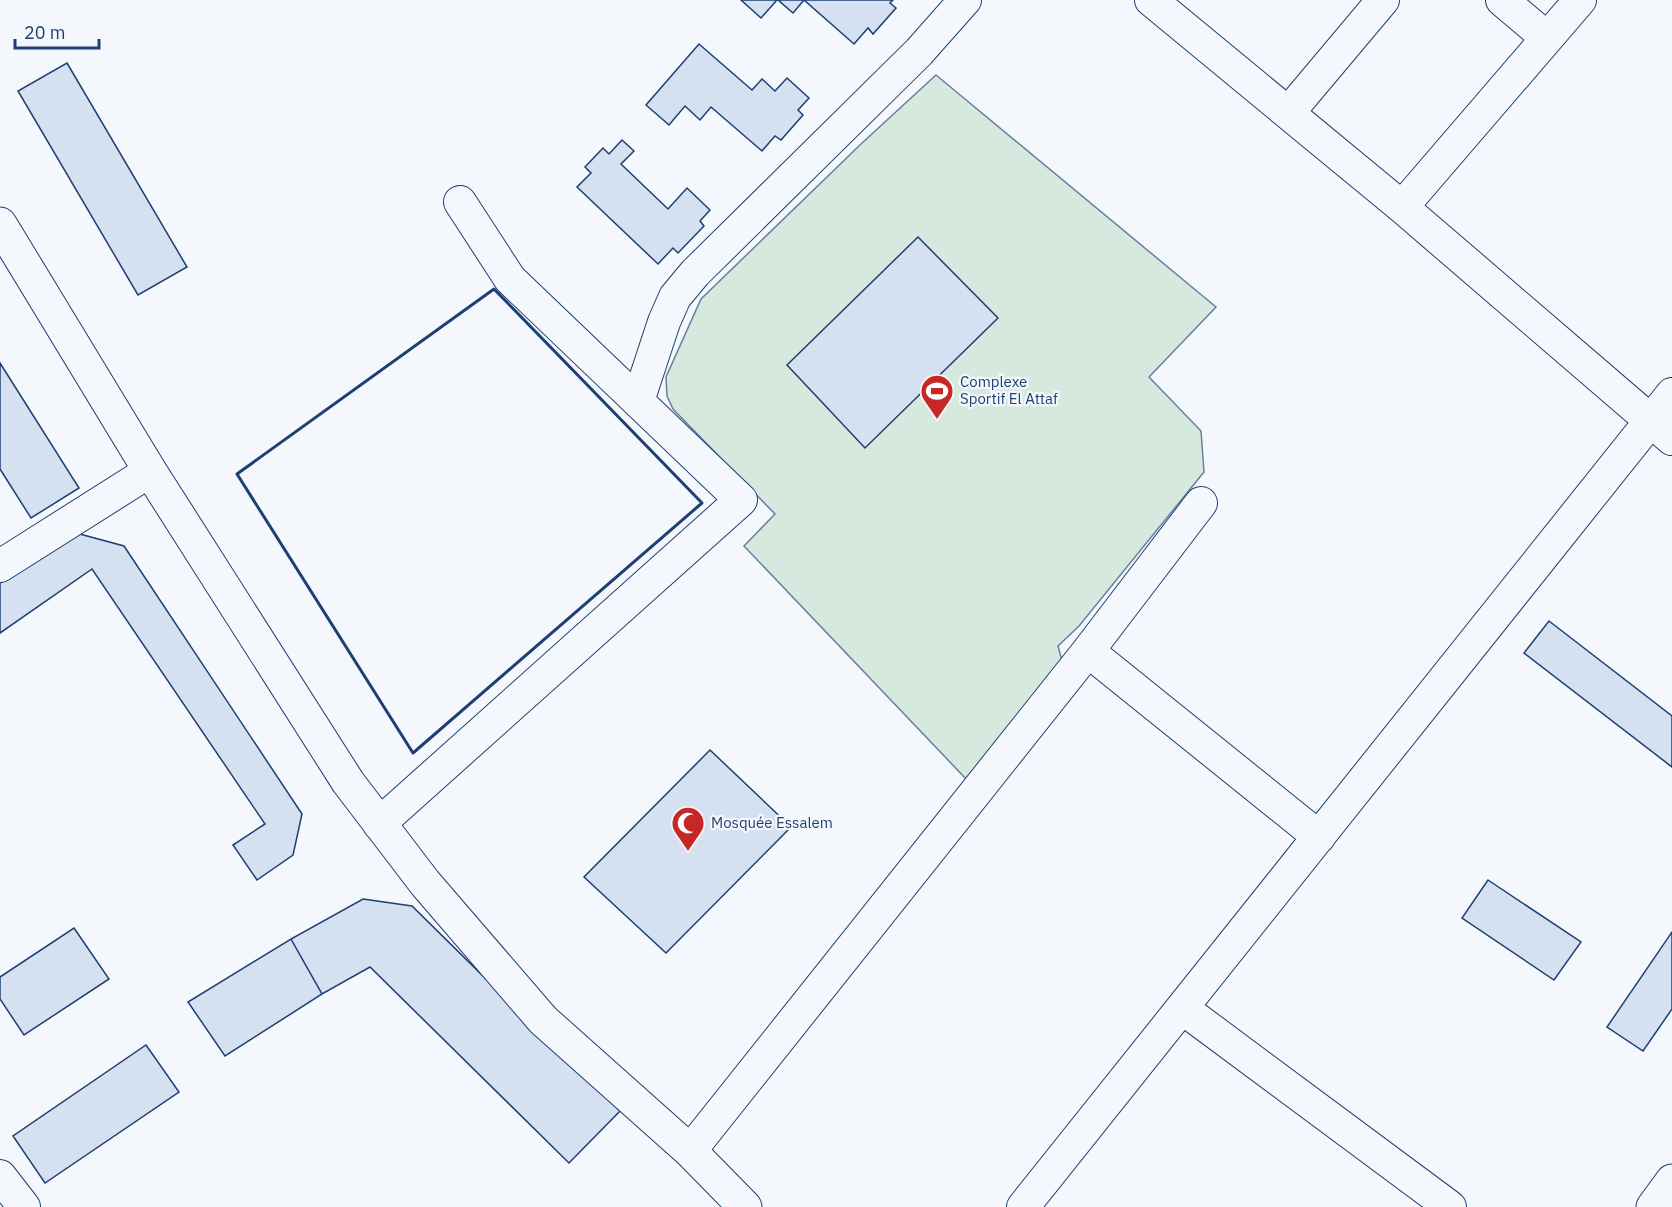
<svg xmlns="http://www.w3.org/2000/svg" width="1672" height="1207" font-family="'IBM Plex Sans',sans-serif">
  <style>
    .grass { fill: #d7e8df; stroke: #687fa3; stroke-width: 1.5 }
    .building { fill: #d5e0f0; stroke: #1d3f73; stroke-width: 1.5 }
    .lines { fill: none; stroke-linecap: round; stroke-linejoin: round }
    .minor-casing { stroke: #1d3f73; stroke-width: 34 }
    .major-casing { stroke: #1d3f73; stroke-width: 35 }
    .minor { stroke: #f4f7fb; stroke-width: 32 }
    .major { stroke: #f4f7fb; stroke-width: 33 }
    .wall { stroke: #1d3f73; stroke-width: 3 }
    .labels { text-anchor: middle; stroke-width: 4.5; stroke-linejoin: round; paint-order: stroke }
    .poi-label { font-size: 15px; fill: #1d3f73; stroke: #f4f7fb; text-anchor: start }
  </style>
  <rect width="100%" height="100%" fill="#f4f7fb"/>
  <path class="grass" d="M 936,75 L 1216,307 L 1149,377 L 1201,431 L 1204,472 L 1079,626 L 1058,646 L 1062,661 L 968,781 L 744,546 L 775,514 L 673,409 L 667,396 L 666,377 L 701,299 L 861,144 Z"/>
  <path class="building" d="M 741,0 L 777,0 L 761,18 Z
    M 778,0 L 804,0 L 793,13 Z
    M 804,0 L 893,0 L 890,3 L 896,8 L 873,34 L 868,28 L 854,44 Z
    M 699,44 L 752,90 L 762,79 L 775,91 L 787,78 L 809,98 L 798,110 L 803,115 L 781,140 L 775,136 L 762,151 L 711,107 L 700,120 L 685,106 L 669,125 L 646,105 Z
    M 67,63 L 187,267 L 138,295 L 18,91 Z
    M 622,140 L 634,151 L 621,164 L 668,209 L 687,188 L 710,210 L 700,221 L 704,226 L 678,253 L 673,248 L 658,264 L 577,187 L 591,173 L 585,167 L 603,148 L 609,154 Z
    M 918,237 L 998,318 L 865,448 L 787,365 Z
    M 0,363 L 79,488 L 31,518 L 0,469 Z
    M 76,533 L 124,546 L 302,814 L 293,855 L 257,880 L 233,845 L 265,824 L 92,569 L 0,633 L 0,583 Z
    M 1549,621 L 1672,716 L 1672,767 L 1524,653 Z
    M 710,750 L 791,827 L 666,953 L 584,877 Z
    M 1488,880 L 1581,942 L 1554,980 L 1462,918 Z
    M 363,899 L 412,906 L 620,1111 L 569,1163 L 370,967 L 322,994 L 291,939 Z
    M 74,928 L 109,979 L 24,1035 L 0,999 L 0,977 Z
    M 1672,932 L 1672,1009 L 1643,1051 L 1607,1027 Z
    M 291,939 L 322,994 L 225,1056 L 188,1002 Z
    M 146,1045 L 179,1092 L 45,1183 L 13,1136 Z"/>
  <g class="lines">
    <defs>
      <path id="minor" d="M 1151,0 L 1402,207 L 1672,439
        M 1502,0 L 1547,38
        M 1288,113 L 1383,0
        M 1402,207 L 1580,0
        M 638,401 L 664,322 L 675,297 L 695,273 L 919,52 L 965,0
        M 0,566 L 150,471
        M 1088,651 L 1319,837
        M 379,824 L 741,500 L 510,279 L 460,202
        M 1182,1008 L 1450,1207
        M 690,1151 L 1088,651 L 1201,503
        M 0,1176 L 24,1207
        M 1023,1207 L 1672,394"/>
      <path id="major" d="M 0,224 L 150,471 L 348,782 L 425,883 L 543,1020 L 690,1151 L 745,1207
        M 1653,1207 L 1672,1181"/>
    </defs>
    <use href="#minor" class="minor-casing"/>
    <use href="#major" class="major-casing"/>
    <use href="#minor" class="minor"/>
    <use href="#major" class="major"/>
    <path class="wall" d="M 494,289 L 702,503 L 413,753 L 237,474 Z"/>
  </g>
  <defs>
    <symbol id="stadium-pin" viewBox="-11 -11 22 30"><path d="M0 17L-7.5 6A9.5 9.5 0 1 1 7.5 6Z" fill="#c62828" stroke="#f4f7fb"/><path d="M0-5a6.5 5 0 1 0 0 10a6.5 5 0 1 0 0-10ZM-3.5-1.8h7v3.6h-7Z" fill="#fff"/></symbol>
    <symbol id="mosque-pin" viewBox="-11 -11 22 30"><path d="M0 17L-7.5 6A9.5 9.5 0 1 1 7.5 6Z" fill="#c62828" stroke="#f4f7fb"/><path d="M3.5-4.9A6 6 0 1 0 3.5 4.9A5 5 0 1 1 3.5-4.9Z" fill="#fff"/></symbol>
  </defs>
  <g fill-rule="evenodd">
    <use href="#stadium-pin" x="918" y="372" width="38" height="52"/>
    <use href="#mosque-pin" x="669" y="804" width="38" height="52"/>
  </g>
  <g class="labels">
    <g class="poi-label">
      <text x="960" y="387">Complexe<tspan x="960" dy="17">Sportif El Attaf</tspan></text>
      <text x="711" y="828">Mosquée Essalem</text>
    </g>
  </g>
  <path d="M15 39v9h84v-9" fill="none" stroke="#1d3f73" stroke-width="3"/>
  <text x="24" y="39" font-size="18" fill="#1d3f73" stroke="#f4f7fb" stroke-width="4.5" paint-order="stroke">20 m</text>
</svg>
